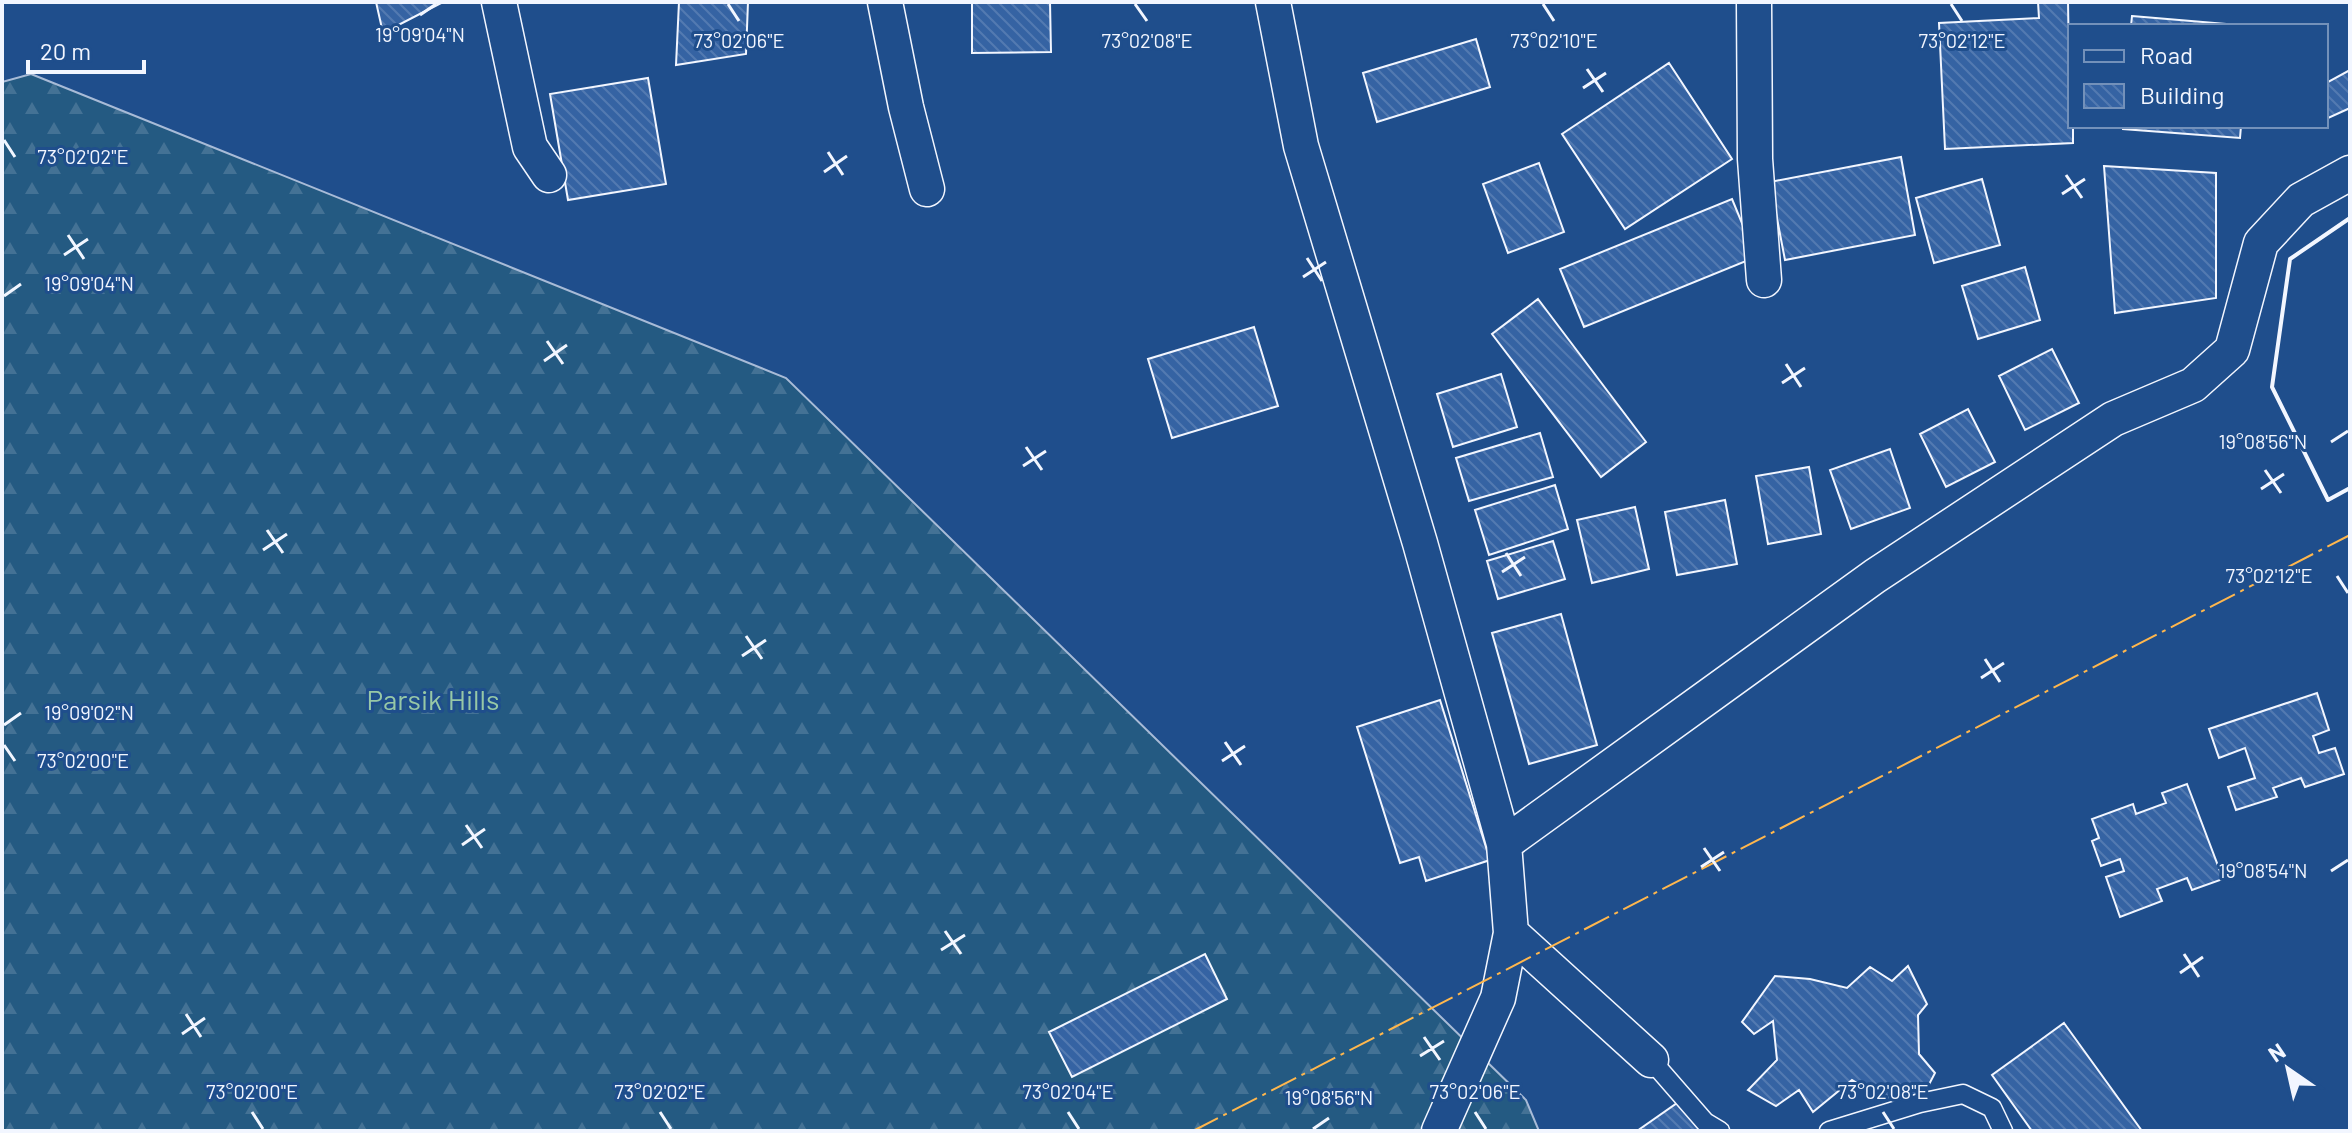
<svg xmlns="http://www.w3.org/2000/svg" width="2352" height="1133" font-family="Barlow,sans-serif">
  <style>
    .forest { fill: url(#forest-firs); stroke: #a8bbd7; stroke-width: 2 }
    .building { fill: url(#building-back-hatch); stroke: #f2f6ff; stroke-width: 2 }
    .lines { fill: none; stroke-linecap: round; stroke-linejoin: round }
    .lane-casing { stroke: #f2f6ff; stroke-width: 21 }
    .street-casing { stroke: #f2f6ff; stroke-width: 37 }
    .lane { stroke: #1f4e8c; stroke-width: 18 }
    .street { stroke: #1f4e8c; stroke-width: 34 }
    .wall { stroke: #f2f6ff; stroke-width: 4 }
    .power { stroke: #ffb74d; stroke-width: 2; stroke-dasharray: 28 6 4 6; stroke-linecap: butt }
    .ticks { fill: none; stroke: #f2f6ff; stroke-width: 3 }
    .labels { text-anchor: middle; stroke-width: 6; stroke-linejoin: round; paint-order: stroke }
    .park-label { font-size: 28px; fill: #97c8a6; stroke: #1f4e8c }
    .ticks-label { font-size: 20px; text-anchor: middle; fill: #f2f6ff; stroke: #1f4e8c; stroke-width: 6; stroke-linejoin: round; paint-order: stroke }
  </style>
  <defs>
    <pattern id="forest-firs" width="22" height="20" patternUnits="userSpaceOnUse" patternTransform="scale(2)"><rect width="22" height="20" fill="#245a82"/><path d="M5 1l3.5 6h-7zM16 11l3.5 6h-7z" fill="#447295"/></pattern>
    <pattern id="building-back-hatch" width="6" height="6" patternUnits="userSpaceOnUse" patternTransform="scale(2)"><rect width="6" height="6" fill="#3563a3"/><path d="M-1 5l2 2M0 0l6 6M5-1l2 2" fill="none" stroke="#537ab1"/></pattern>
  </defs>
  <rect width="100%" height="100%" fill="#1f4e8c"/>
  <path class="forest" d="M 31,74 L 786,378 L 1526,1100 L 1539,1131 L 2,1131 L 2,82 Z"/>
  <path class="building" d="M 376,2 L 443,2 L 383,33 Z
    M 679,2 L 748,2 L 746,54 L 676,65 Z
    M 972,2 L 1050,2 L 1051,52 L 972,53 Z
    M 2038,2 L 2068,2 L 2070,126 L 2073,126 L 2073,143 L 1945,149 L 1939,23 L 2039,18 Z
    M 2132,16 L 2250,26 L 2131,26 Z
    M 1476,39 L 1490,87 L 1377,122 L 1363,73 Z
    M 1669,63 L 1732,159 L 1625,229 L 1562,134 Z
    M 2350,70 L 2350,108 L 2326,119 L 2326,83 Z
    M 648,78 L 666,184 L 568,200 L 550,94 Z
    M 2123,126 L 2241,126 L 2240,138 L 2123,129 Z
    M 1901,157 L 1915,235 L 1785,260 L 1770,182 Z
    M 1539,163 L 1564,232 L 1508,253 L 1483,184 Z
    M 2104,166 L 2216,173 L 2216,298 L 2115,313 Z
    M 1982,179 L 2000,245 L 1934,263 L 1916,198 Z
    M 1732,199 L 1756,257 L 1584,327 L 1560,269 Z
    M 2025,267 L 2040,320 L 1978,339 L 1962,286 Z
    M 1538,299 L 1646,442 L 1601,477 L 1492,334 Z
    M 1254,327 L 1278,406 L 1172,438 L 1148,359 Z
    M 2052,349 L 2079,403 L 2025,430 L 1999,376 Z
    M 1501,374 L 1517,427 L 1453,447 L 1437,394 Z
    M 1968,409 L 1995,462 L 1946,487 L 1920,434 Z
    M 1540,433 L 1553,477 L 1469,501 L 1456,458 Z
    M 1890,449 L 1910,508 L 1851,529 L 1830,470 Z
    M 1809,467 L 1821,534 L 1768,544 L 1756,476 Z
    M 1555,485 L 1568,529 L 1489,555 L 1475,510 Z
    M 1725,500 L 1737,564 L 1677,575 L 1665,512 Z
    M 1635,507 L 1649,569 L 1592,583 L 1577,520 Z
    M 1553,541 L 1565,579 L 1498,599 L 1487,561 Z
    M 1561,614 L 1597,745 L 1529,764 L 1492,633 Z
    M 2317,693 L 2329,730 L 2313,736 L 2319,753 L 2335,748 L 2344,774 L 2305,787 L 2301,778 L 2273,788 L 2277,797 L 2236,810 L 2228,787 L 2255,778 L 2245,748 L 2219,758 L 2209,729 Z
    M 1440,700 L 1490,860 L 1426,881 L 1419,857 L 1400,863 L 1357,727 Z
    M 2187,784 L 2223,879 L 2192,890 L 2187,878 L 2157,889 L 2162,901 L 2120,917 L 2106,877 L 2124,871 L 2120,859 L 2101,866 L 2092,841 L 2099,838 L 2092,819 L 2133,804 L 2136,814 L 2166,803 L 2162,793 Z
    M 1205,954 L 1227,999 L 1072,1077 L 1049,1032 Z
    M 1908,966 L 1927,1004 L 1918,1015 L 1919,1054 L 1935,1073 L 1924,1094 L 1881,1098 L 1852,1080 L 1813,1112 L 1799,1090 L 1776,1106 L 1748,1090 L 1777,1060 L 1773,1021 L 1754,1034 L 1742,1022 L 1775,976 L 1810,979 L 1847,988 L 1870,967 L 1892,981 Z
    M 2064,1023 L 2142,1131 L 2032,1131 L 1992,1075 Z
    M 1680,1101 L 1701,1131 L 1637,1131 Z"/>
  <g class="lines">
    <defs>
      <path id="lane" d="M 1651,1060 L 1705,1122 L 1720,1131
        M 1829,1131 L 1920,1103 L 1963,1094 L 1992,1108 L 2003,1131"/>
      <path id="street" d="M 499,2 L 530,147 L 549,175
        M 885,2 L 906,107 L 927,189
        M 1273,2 L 1301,146 L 1420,543 L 1504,844 L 1511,933 L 1498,998 L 1439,1131
        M 1754,2 L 1755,159 L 1764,280
        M 1504,844 L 1875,576 L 2113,419 L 2193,385 L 2232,350 L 2261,243 L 2301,200 L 2350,173
        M 1511,933 L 1651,1060"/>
    </defs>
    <use href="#lane" class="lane-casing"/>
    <use href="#street" class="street-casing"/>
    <use href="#lane" class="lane"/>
    <use href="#street" class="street"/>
    <path class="wall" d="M 2350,218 L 2290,259 L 2272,387 L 2328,500 L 2350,488"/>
    <path class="power" d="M 1193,1131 L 2350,535"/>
  </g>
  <path class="ticks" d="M 728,4 L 739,21M 1135,4 L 1147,21M 1543,4 L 1554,21M 1951,4 L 1962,21M 420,15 L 436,4M 1587,69 L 1603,92M 1583,88 L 1606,73M 4,140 L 15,157M 828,152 L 843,175M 824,172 L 847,156M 2066,175 L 2082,198M 2062,194 L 2085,179M 68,235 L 84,259M 64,255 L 88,239M 1307,258 L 1322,281M 1303,277 L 1326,262M 4,296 L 21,284M 547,341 L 563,364M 544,361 L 567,345M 1786,364 L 1801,387M 1782,383 L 1805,368M 2331,442 L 2348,431M 1026,447 L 1042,470M 1023,466 L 1046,451M 2265,470 L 2281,493M 2261,489 L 2284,474M 267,530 L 283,553M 263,550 L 287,534M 1506,553 L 1521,576M 1502,572 L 1525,557M 2337,576 L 2348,593M 746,636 L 762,659M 742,656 L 766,640M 1985,659 L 2000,682M 1981,678 L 2004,663M 4,725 L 21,713M 1225,742 L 1241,765M 4,745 L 15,761M 1222,761 L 1245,746M 466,825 L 482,848M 462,845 L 485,829M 1704,848 L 1720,871M 1701,867 L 1724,852M 2331,871 L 2348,860M 945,931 L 961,954M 941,950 L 965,935M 2184,954 L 2199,977M 2180,973 L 2203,957M 186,1014 L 201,1037M 182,1034 L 205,1018M 1424,1037 L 1440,1060M 1420,1056 L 1444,1041M 252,1112 L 263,1129M 660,1112 L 671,1129M 1068,1112 L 1079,1129M 1475,1112 L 1486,1129M 1883,1112 L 1894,1129M 1313,1129 L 1329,1118"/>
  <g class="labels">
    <g class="park-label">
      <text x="433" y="710">Parsik Hills</text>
    </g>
  </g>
  <g class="ticks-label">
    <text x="420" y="42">19°09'04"N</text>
    <text x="739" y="48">73°02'06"E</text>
    <text x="1147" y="48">73°02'08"E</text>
    <text x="1554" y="48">73°02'10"E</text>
    <text x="1962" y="48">73°02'12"E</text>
    <text x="83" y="164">73°02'02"E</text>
    <text x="89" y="291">19°09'04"N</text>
    <text x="2263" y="449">19°08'56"N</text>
    <text x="2269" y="583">73°02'12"E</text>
    <text x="89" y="720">19°09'02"N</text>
    <text x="83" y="768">73°02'00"E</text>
    <text x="2263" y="878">19°08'54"N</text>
    <text x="252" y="1099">73°02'00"E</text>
    <text x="660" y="1099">73°02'02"E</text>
    <text x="1068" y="1099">73°02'04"E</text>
    <text x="1475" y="1099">73°02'06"E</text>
    <text x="1883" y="1099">73°02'08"E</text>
    <text x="1329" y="1105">19°08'56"N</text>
  </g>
  <rect width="2352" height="1133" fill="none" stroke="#f2f6ff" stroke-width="8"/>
  <rect x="2068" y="24" width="260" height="104" fill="#1f4e8c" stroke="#7391ba" stroke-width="2"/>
  <rect x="2084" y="50" width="40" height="12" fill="#1f4e8c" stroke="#7391ba" stroke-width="2"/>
  <text x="2140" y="64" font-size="24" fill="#f2f6ff">Road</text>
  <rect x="2084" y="84" width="40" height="24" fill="url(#building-back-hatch)" stroke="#7391ba" stroke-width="2"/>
  <text x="2140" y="104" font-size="24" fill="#f2f6ff">Building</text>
  <g transform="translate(2288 1069) rotate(326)" stroke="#1f4e8c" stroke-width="6" paint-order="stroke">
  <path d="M0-6L14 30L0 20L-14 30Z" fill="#f2f6ff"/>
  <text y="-12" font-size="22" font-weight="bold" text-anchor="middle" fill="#f2f6ff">N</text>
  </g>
  <path d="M28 60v12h116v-12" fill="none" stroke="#f2f6ff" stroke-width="4"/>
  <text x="40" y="60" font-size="24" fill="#f2f6ff" stroke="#1f4e8c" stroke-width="6" paint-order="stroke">20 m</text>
</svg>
